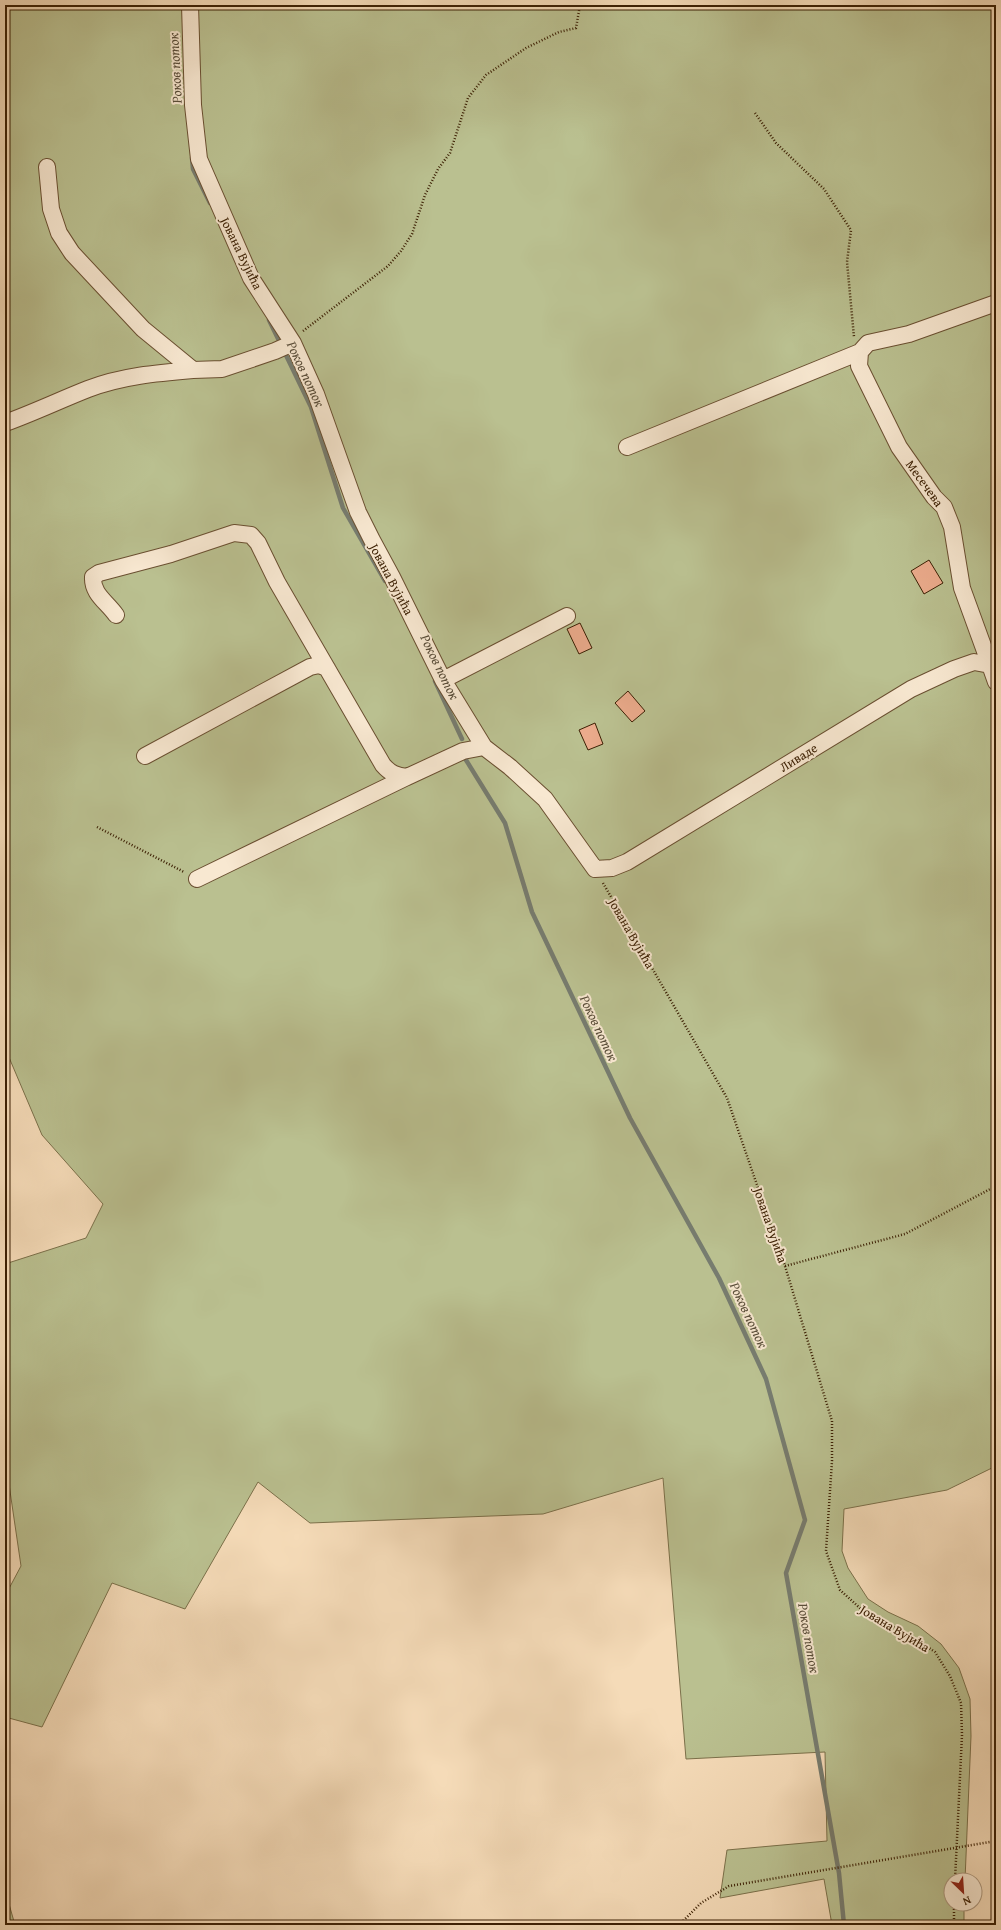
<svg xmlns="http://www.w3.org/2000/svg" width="1001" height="1930" font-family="'Gentium Book Plus',serif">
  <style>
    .green { fill: #bac090; stroke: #7b704a }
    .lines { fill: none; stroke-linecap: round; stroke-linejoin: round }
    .stream { stroke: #777c6f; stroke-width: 4.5 }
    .building { fill: #ebab8c; stroke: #3c2004 }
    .minor-casing { stroke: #6a4f31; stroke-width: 18 }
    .path { stroke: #3c2004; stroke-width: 2.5; stroke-dasharray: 1 2; stroke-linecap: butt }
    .minor { stroke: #f8e8d1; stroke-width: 16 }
    .labels { text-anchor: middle; stroke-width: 4; stroke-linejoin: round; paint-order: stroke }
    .street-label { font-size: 13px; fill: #3c2004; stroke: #f8e8d1 }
    .water-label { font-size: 14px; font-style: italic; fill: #5a4e3a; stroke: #f8e8d1 }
  </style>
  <rect width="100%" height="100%" fill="#f5dbb8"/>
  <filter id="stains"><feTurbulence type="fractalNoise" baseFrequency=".005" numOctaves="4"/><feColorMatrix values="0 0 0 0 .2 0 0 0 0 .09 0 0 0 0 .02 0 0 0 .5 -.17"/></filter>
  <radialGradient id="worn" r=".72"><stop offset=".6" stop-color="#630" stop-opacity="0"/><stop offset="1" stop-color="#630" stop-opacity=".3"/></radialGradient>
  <path class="green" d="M 5,5 L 996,5 L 996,1466 L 947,1490 L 844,1509 L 842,1551 L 848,1568 L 868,1599 L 888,1612 L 918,1626 L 941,1644 L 959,1668 L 970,1699 L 971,1736 L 965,1880 L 951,1880 L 951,1904 L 964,1904 L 964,1925 L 832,1925 L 824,1879 L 720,1898 L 727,1850 L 827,1841 L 825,1752 L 686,1759 L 663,1478 L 543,1514 L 310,1523 L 258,1482 L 185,1609 L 112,1583 L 42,1727 L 5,1717 L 5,1596 L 21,1566 L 5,1457 L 5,1264 L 86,1238 L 103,1204 L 42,1135 L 5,1048 Z
    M 5,1890 L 15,1925 L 5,1925 Z"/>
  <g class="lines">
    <path class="stream" d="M 192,158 L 193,169 L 210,203
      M 269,320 L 311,407 L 343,508 L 385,581
      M 435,681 L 462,739
      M 466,760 L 505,823 L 532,912 L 630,1118 L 719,1278 L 766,1379 L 805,1520 L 786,1573 L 839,1873 L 844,1925"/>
  </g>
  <path class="building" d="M 929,560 L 943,583 L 924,594 L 911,571 Z
    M 580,623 L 592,648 L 579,654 L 567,629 Z
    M 628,691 L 645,711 L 632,722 L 615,703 Z
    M 595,723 L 603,744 L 588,750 L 579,730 Z"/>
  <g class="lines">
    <defs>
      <path id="minor" d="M 190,5 L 193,105 L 199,159 L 251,278 L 293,343 L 316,394 L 358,512 L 372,540 L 392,577 L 443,680 L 484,747 L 510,767 L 545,799 L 595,869 L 612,868 L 627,862 L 911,689 L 954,669 L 974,662 L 990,665 L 996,682
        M 47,167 L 51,209 L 59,233 L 72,253 L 143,329 L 193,370 L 222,369 L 275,351 L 293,343
        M 5,423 C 33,413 60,400 88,389 C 122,376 157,373 193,370
        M 627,447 L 860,352
        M 116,615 C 107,602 92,594 93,577 L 99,573 L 171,554 L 234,533 L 251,535 L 258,543 L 277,582 L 383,765 C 390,773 396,776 407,777 L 463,751 L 484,747
        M 990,665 L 962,588 L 952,527 L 944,507 L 934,497 L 899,447 L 859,366 L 860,352 L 868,343 L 909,334 L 996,303
        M 443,680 L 567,616
        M 145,756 L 310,667 L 319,665 L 327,668
        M 197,879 L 407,777"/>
    </defs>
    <use href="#minor" class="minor-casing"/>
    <path class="path" d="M 755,113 L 776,143 L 824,189 L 851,230 L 847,262 L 854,337
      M 303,331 L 388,266 L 401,251 L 412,234 L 425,195 L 438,169 L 450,153 L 468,98 L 486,75 L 526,48 L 559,32 L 576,28 L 580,5
      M 97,827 L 184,872
      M 603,883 L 727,1098 L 785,1266 L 832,1421 L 832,1461 L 826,1551 L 840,1590 L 862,1610 L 914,1638 L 935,1652 L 950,1676 L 961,1703 L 962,1735 L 955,1880
      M 785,1266 L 905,1234 L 996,1186
      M 679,1925 L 701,1903 L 729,1886 L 996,1841
      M 954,1925 L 954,1904"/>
    <use href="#minor" class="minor"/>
  </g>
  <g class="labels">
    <g class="street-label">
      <text transform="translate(242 253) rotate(64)" y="5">Јована Вујића</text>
      <text transform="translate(925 483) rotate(54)" y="5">Месечева</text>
      <text transform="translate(392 579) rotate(62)" y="5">Јована Вујића</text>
      <text transform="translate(798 757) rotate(-32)" y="5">Ливаде</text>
      <text transform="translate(632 933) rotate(60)" y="5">Јована Вујића</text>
      <text transform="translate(771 1225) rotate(71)" y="5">Јована Вујића</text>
      <text transform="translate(895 1628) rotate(31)" y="5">Јована Вујића</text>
    </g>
    <g class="water-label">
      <text transform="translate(175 68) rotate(-93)" y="5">Роков поток</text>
      <text transform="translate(306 374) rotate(65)" y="5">Роков поток</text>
      <text transform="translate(440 667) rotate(64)" y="5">Роков поток</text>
      <text transform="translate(599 1028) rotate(65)" y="5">Роков поток</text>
      <text transform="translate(749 1315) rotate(65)" y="5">Роков поток</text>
      <text transform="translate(809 1638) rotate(80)" y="5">Роков поток</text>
    </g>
  </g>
  <rect width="1001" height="1930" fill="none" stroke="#f5dbb8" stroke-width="20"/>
  <rect x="6" y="6" width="989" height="1918" fill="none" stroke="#3c2004" stroke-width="2"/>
  <rect x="10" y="10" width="981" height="1910" fill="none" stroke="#3c2004"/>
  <g transform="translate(963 1892) rotate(155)"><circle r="19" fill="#f8e8d1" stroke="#ad987f"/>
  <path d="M0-3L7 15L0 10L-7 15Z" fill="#8f2418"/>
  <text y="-6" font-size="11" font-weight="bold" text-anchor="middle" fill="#3c2004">N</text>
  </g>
  <rect width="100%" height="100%" filter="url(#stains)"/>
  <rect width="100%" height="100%" fill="url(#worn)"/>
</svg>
